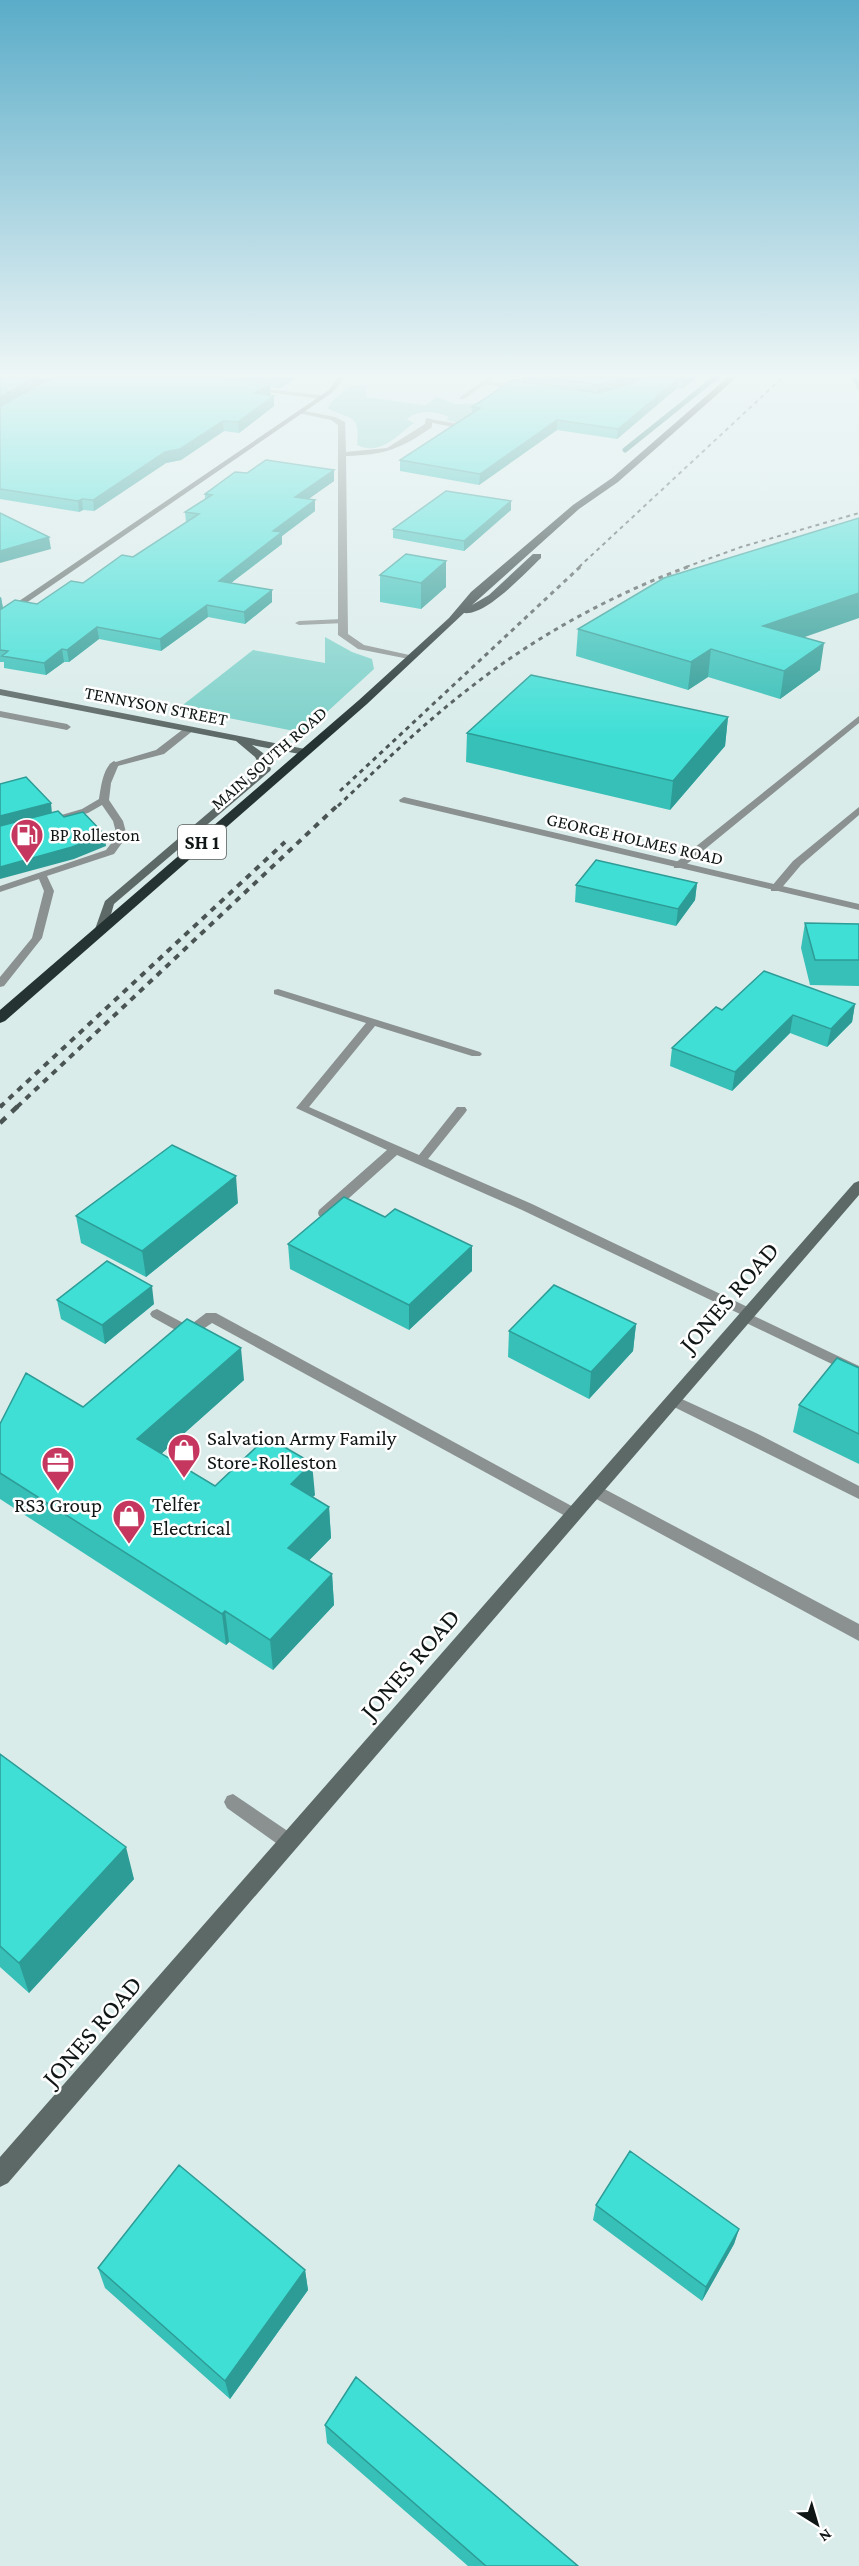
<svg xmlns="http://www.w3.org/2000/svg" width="859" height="2566" font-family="'Crimson Pro',serif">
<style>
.green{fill:#7ed1ca}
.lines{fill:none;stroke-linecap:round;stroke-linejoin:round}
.stream{stroke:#1f7772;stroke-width:5}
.lane{fill:#8a9190;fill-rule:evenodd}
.street{fill:#8a9190;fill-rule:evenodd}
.secondary{fill:#5d6967;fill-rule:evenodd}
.highway{fill:#253433;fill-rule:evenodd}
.rail-far3{stroke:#4a5453;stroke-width:2;stroke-dasharray:4 4;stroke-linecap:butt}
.rail-far2{stroke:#4a5453;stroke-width:3;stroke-dasharray:4.5 4.5;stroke-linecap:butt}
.rail-far1{stroke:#4a5453;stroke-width:4;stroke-dasharray:6 6;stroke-linecap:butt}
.rail{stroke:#4a5453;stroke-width:4.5;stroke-dasharray:8 8;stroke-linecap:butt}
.wall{fill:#37c0b8}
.shaded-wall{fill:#2d9c96}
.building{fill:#40dfd6;stroke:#2d9c96;stroke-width:1.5}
.labels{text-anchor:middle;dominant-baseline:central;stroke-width:5;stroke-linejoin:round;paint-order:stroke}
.far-street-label{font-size:18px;fill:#101616;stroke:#fff}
.far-poi-label{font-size:18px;fill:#101616;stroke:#fff;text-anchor:start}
.shield{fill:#fff;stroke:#585c5c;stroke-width:1.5}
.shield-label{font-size:20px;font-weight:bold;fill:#101616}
.poi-label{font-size:21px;fill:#101616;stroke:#fff;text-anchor:start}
.near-street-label{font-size:26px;fill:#101616;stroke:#fff}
</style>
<rect width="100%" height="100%" fill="#d9ecea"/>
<path class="green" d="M349,386H366V397L425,405L437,397L455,404L485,403L457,423L446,420L449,417C436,411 418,409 407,419L414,423C396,436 381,456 357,445C360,415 353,420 328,409L329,404Z
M325,637L352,652L372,659L374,669L304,733L179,708L253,650L325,663Z"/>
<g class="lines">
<path class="stream" d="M855,377L859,387
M625,450L716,377"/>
<path class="lane" d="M485,381L521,386L524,388L521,390L483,384Z
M430,419L458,424L461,426L458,428L428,422Z
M342,619H345V623L299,625L295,623L299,621Z
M0,711L67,724L71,727L67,730L0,717Z
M859,716V723L682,868H674V864Z
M114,761L119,764L111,783L109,800L123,821L127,836L114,854L47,876L54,891L42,938L4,986L0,987V977L32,938L44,891L39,879L0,892V886L106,850L117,836L113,821L102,805L88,813L46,824L41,821L82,809L99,799C101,787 103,767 114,761Z
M859,807V815L801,865L779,891H771V887L793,861Z
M278,989L480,1052L482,1054L480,1056H472L375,1026L309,1107L419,1155L457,1107H465L467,1110L465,1113L428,1159L532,1204L754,1310L756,1313L754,1316L859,1366V1377L740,1320L738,1317L740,1314L522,1210L397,1155L329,1216H319L318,1213L319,1210L387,1150L296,1108L366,1023L274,994V990Z
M157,1309L189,1326L206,1313H216L579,1510L582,1514L579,1518L574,1520L569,1518L212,1323L190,1338L152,1317L150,1314L152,1311Z
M673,1395L756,1433L859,1486V1499L668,1404L666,1400L668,1396Z
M233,1794L295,1836L298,1842L295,1848L289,1850L283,1848L227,1808L224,1802L227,1796Z"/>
<path class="street" d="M488,377H496L464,399H460V397Z
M248,387L321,395L324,397L321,399L250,390Z
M300,410L335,417L345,422L346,452L387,448L425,424L426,418L432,419V427C401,449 384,455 346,456L348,634L364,645L414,656V660L358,649L338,635V425L331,420L298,413Z
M186,727L195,729L164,754L114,767L109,764L156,750Z
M404,797L859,904V910L400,802L399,800Z
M595,1484L859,1624V1641L589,1495L587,1490L589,1485Z"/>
<path class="secondary" d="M338,377H345L333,392L0,621V614L329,390Z
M0,689L305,749L310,752L305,755L252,745L263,753L271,769L270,771L114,904L106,932L100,936L94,932L105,901L261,768L255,757L236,741L0,695Z
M859,1181V1195L8,2183L0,2187V2157L854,1183Z"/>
<path class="highway" d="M728,377H737L618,482L579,509L472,605L489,595L533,554H541V558C525,573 486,616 464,613L367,704L5,1021L0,1023V1010L359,700L449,618L471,592L573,505L612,478Z"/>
<path class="rail-far3" d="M579,567L783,377
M686,567L741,547L859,513"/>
<path class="rail-far2" d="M340,791L581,566
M338,806C381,765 424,723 471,687C536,636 613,594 690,566"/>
<path class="rail-far1" d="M0,1107L285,842
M17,1107L339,804"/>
<path class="rail" d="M0,1107L2,1105
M0,1123L19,1105"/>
</g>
<path class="wall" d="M0,377H297L280,388L270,387L271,394L269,395L274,396V406L239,433L224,431L181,460L166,463L94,511L83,510L79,512L0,499Z
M522,377H697L682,389L677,388L617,439L557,430L479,485L400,471V460L472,414V407L522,382Z
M334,470V481L308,499L315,500V511L282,536V544L231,583L272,602L245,624L208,617L161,651L99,639L69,662H64L46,675L4,668V662H0V597H1L3,608L37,604L83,583L133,557L186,522L185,512L205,499V494L247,473Z
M511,501V510L464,551L393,538V529Z
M380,575L446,587L421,609L380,602Z
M578,629L804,637L820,670L780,699L708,677L688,690L576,656Z
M728,717L725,746L670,810L466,762L467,733Z
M697,883L695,900L676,926L575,902L576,885Z
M805,923L859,924V986L810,985L801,948Z
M855,1004L852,1022L827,1047L790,1033L732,1091L670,1066L672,1048L722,1010Z
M238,1203L146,1277L81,1243L76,1216Z
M385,1217L472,1271L409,1330L290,1269L288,1244Z
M57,1300L154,1304L105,1344L61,1319Z
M636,1324L633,1351L589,1399L508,1357L509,1331Z
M859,1368V1464L793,1432L799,1405Z
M244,1380L161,1454L215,1486L315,1495L312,1497L329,1507L331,1538L309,1560L332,1574L334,1605L273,1670L229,1642L226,1645L0,1499V1424L83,1407Z
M0,1754L134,1879L29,1993L0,1967Z
M596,2205L739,2229L734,2244L702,2301L593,2220Z
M98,2268L305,2270L308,2290L230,2399L105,2288Z
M325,2425L578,2566H468L327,2443Z"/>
<path class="shaded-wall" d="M36,377H56L0,407V397Z
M282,377H297L280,388V379Z
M626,377H643L626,387L598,395V385Z
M685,377H697L682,389L683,379Z
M678,379L677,388L617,439L618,429Z
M270,384L271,394L256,403L255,393Z
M274,396V406L239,433L238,422Z
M557,420V430L479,485L480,474Z
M223,421L224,431L181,460L166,463L94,511L93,500L165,452Z
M334,470V481L296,508L295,497Z
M82,499L83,510L79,512L78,501Z
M315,500V511L282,536V544L219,592V581L273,531Z
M511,501V510L464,551V541Z
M49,537L51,549L0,563V551Z
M446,561V587L421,609V583Z
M272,590V602L245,624L244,612Z
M859,593V618L759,653L763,626Z
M1,597L3,609L0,612V598Z
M207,605L208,617L161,651L160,639Z
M97,627L99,639L69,662L67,650Z
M824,643L820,670L780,699L784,671Z
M62,649L64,662L46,675L44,663Z
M711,649L708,677L688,690L691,662Z
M728,717L725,746L670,810L673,781Z
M51,803L52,814L0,828V816Z
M105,835L106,846L74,859L0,879V867Z
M697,883L695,900L676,926L678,909Z
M855,1004L852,1022L827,1047L831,1029Z
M793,1015L790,1033L732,1091L735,1072Z
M236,1176L238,1203L146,1277L142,1251Z
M472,1246V1271L409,1330V1305Z
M152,1286L154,1304L105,1344L102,1325Z
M636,1324L633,1351L589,1399L591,1372Z
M241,1348L244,1380L142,1471L137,1439Z
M312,1463L315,1495L293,1516L291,1484Z
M329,1507L331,1538L291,1579L288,1548Z
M332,1574L334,1605L273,1670L270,1640Z
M225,1611L229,1642L226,1645L222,1614Z
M126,1847L134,1879L29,1993L19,1963Z
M739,2229L734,2244L702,2301L706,2287Z
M305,2270L308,2290L230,2399L225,2381Z"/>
<path class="building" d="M0,377H36L0,397Z
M54,377H219L270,384L255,393L274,396L238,422L223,421L180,449L165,452L93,500L82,499L78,501L0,489V406Z
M544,377H626L598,385Z
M644,377H685L683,379H678L618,429L557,420L480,474L400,460L480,408L472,407L513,380L598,393L633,383Z
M266,460L334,470L295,497L315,500L273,531L282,532L219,581L272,590L244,612L207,605L160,639L97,627L67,650L62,649L44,663L2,656L8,651L0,650V610L15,600L37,604L71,581L83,583L122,555L133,557L199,514L185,512L212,495L205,494L235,472L247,473Z
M446,491L511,501L464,541L393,529Z
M0,513L49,537L0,551Z
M859,518V593L763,626L824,643L784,671L711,649L691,662L578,629L664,578Z
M406,554L446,561L421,583L380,575Z
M531,675L728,717L673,781L467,733Z
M26,777L51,803L0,816V784Z
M58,811L64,817L83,812L105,835L72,847L0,867V826Z
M596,860L697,883L678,909L576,885Z
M805,923L859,924V960H815Z
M764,971L855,1004L831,1029L793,1015L735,1072L672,1048L716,1007L722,1010Z
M172,1145L236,1176L142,1251L76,1216Z
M344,1197L385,1217L395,1209L472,1246L409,1305L288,1244Z
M107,1261L152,1286L102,1325L57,1300Z
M554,1285L636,1324L591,1372L509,1331Z
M187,1319L241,1348L137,1439L215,1486L267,1437L312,1463L291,1484L329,1507L288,1548L332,1574L270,1640L225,1611L222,1614L0,1473V1424L26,1373L83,1407Z
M837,1358L859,1368V1434L799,1405Z
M0,1754L126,1847L19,1963L0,1946Z
M630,2151L739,2229L706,2287L596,2205Z
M179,2165L305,2270L225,2381L98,2268Z
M356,2377L578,2566H486L325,2425Z"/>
<linearGradient id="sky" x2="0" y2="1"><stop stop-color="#5aacc8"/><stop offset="0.51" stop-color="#eef6f6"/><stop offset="1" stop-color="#eef6f6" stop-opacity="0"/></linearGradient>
<rect width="859" height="736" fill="url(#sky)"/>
<defs>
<g id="fuel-pin" transform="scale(1.725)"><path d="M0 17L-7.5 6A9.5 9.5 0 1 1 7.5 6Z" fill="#c6375f" stroke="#fff"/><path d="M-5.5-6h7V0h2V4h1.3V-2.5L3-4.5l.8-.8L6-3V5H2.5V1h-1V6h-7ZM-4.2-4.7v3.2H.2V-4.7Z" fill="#fff"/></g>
<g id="shop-pin" transform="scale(1.725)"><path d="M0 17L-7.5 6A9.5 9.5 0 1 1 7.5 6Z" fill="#c6375f" stroke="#fff"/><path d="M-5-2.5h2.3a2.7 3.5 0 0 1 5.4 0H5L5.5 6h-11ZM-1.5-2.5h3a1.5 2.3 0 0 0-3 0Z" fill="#fff"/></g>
<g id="office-pin" transform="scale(1.725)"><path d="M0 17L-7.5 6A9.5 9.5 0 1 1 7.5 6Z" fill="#c6375f" stroke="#fff"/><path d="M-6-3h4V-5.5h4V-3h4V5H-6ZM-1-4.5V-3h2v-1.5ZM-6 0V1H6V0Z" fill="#fff"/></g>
</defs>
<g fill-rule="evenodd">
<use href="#fuel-pin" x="27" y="835"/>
<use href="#shop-pin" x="184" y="1450"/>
<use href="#office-pin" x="58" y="1463"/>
<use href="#shop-pin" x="129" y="1516"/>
</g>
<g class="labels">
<g class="far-street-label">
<text transform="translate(156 706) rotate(11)">TENNYSON STREET</text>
<text transform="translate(269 758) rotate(-41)">MAIN SOUTH ROAD</text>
<text transform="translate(635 839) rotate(13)">GEORGE HOLMES ROAD</text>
</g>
<g class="far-poi-label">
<text x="50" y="835">BP Rolleston</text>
</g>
<rect class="shield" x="178" y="825" width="48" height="34" rx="4.5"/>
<g class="shield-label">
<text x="202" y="842">SH 1</text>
</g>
<g class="poi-label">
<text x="207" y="1438">Salvation Army Family<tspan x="207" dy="24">Store-Rolleston</tspan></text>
<text x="152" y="1504">Telfer<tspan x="152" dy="24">Electrical</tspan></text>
<text x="58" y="1505" text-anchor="middle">RS3 Group</text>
</g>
<g class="near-street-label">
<text transform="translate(729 1297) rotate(-49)">JONES ROAD</text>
<text transform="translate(410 1664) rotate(-49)">JONES ROAD</text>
<text transform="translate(92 2031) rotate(-49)">JONES ROAD</text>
</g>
</g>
<g transform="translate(817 2524) rotate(143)" stroke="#ffffff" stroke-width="4.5" paint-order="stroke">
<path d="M0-4.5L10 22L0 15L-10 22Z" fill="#101616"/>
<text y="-9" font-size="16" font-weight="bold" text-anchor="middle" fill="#101616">N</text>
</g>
</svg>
